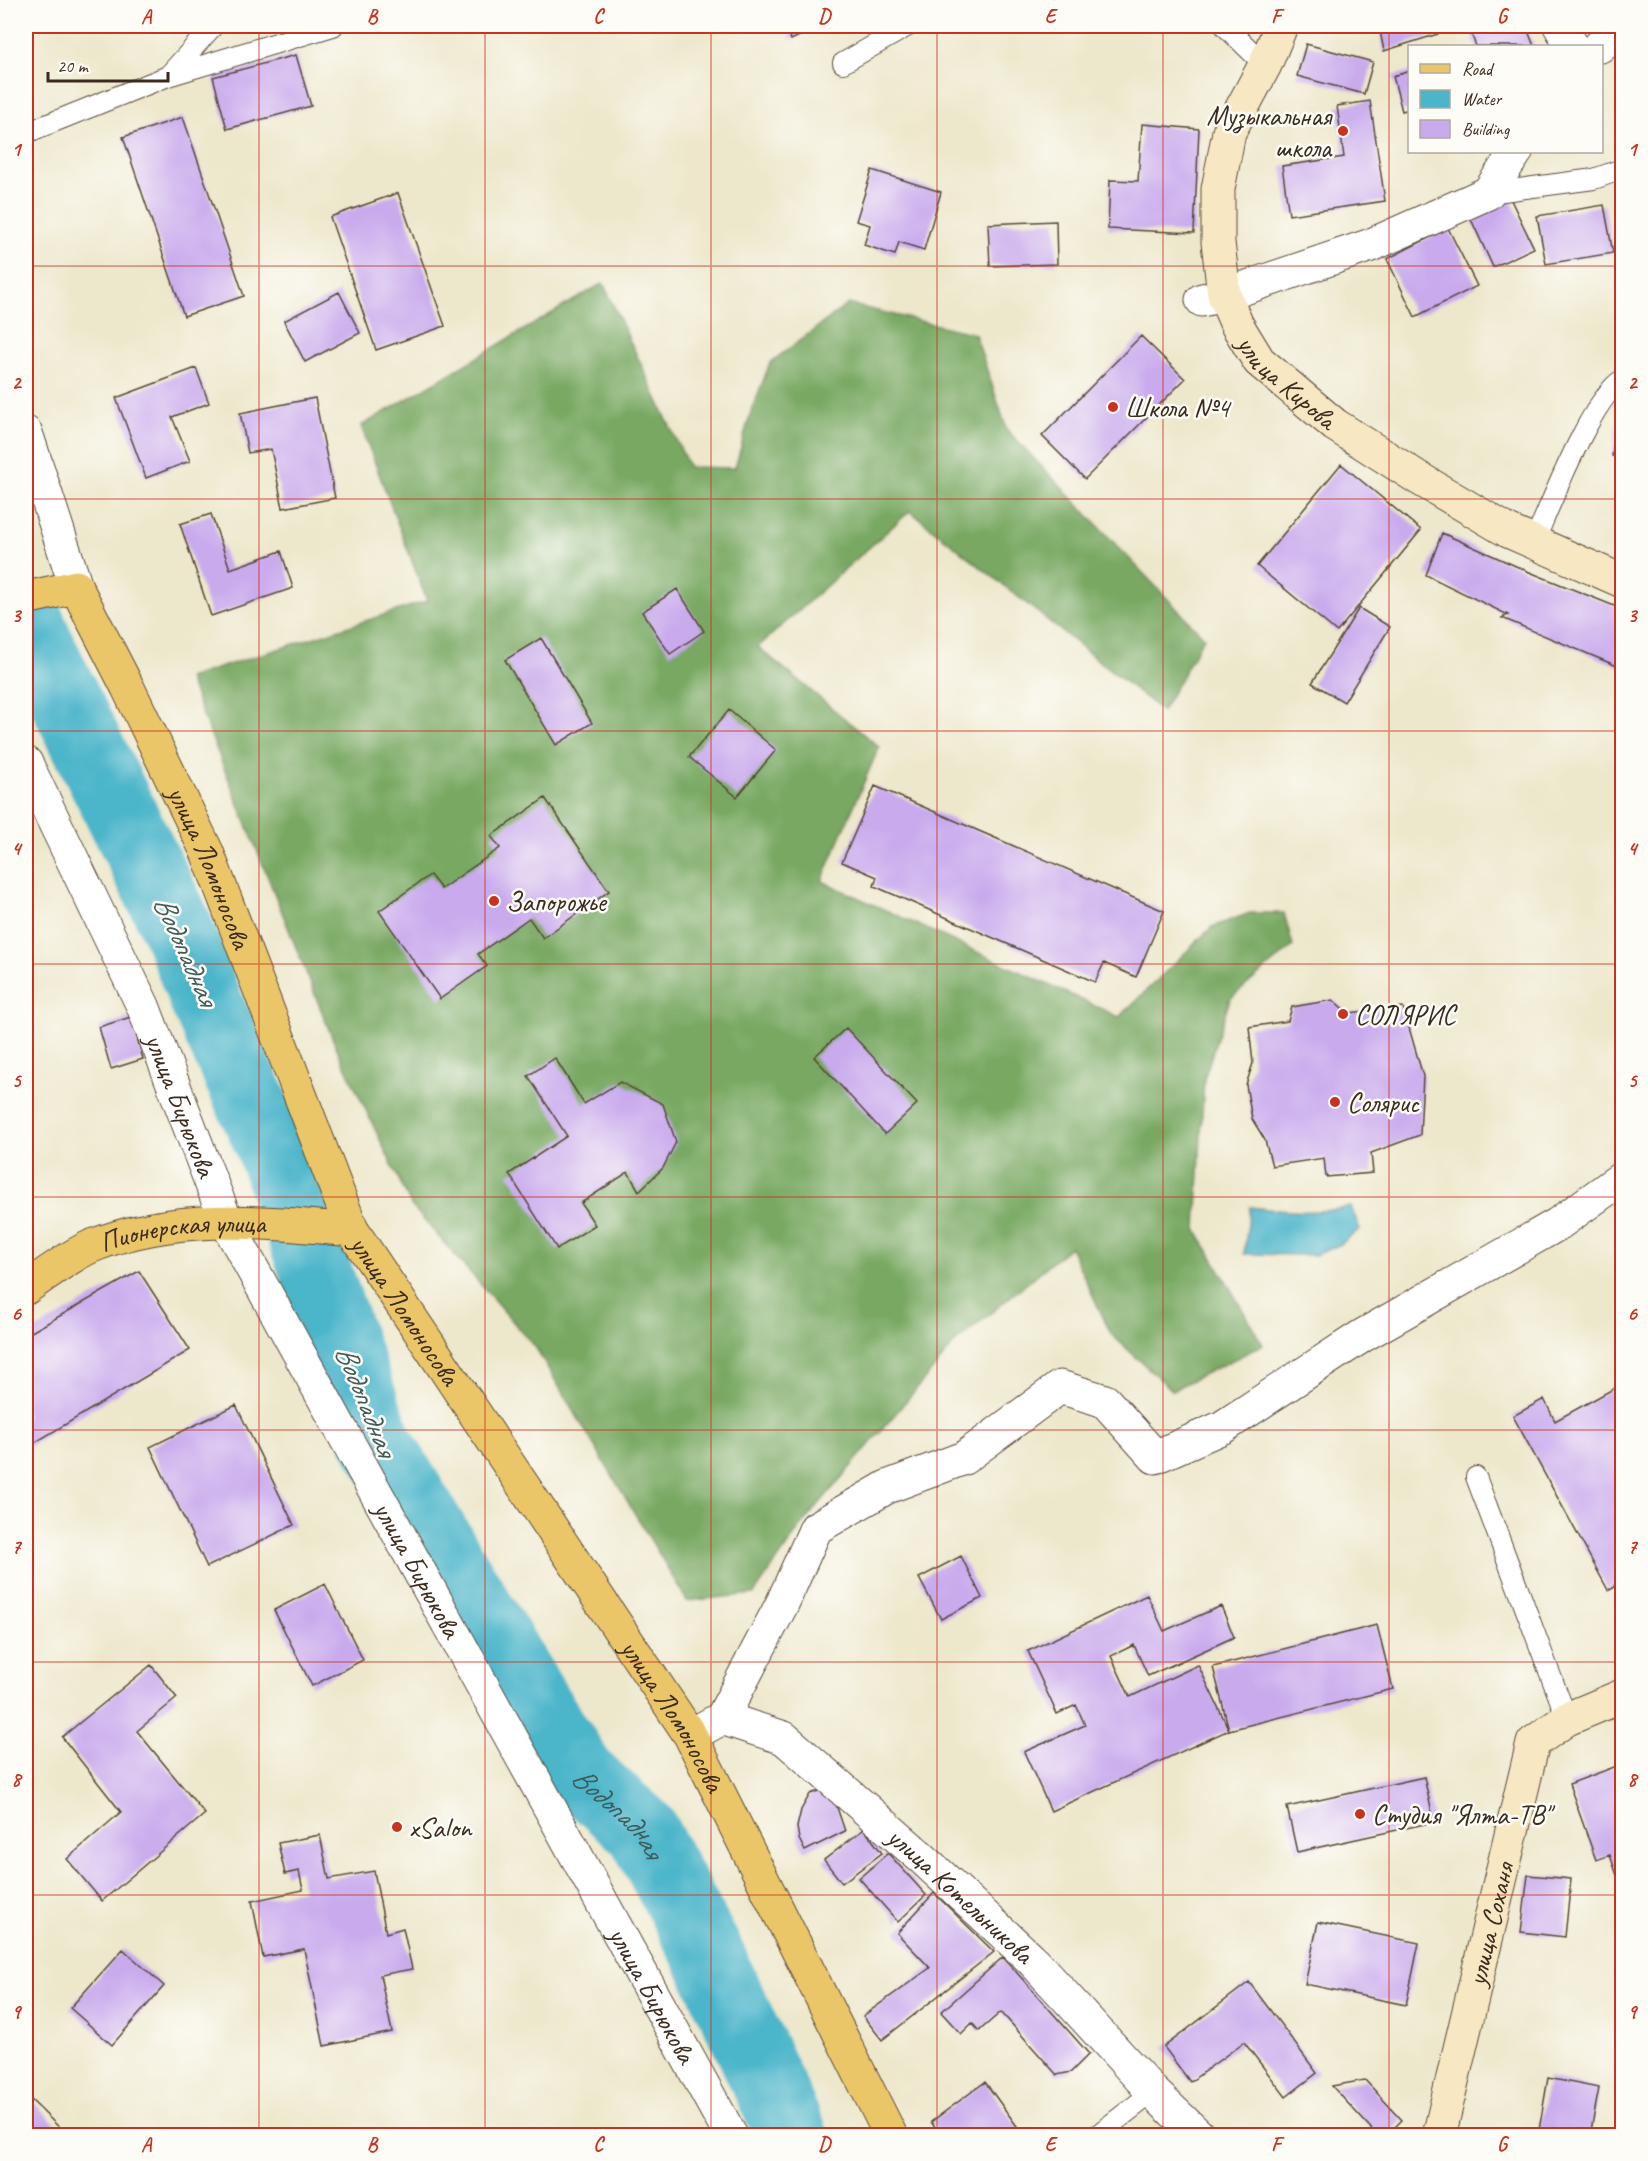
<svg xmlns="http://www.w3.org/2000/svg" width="1648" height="2161" font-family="Caveat,sans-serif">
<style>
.forest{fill:#78a862;stroke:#5a6940;stroke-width:1.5}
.water{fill:#4cb5ca;stroke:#447074;stroke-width:1.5}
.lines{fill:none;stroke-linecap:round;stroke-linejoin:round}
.river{stroke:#4cb5ca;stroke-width:72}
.building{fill:#c9aaed}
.service-casing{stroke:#564638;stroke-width:22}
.minor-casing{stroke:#564638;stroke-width:35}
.tertiary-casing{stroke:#564638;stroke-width:35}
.secondary-casing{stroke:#564638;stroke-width:35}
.primary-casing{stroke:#564638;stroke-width:35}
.service{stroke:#fff;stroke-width:20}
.minor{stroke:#fff;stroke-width:33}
.tertiary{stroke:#fff;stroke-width:33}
.secondary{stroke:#f7e8c3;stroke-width:33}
.primary{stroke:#ebc669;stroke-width:33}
.grid{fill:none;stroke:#c8321e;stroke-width:1.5;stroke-opacity:0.55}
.poi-dot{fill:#c8321e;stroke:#fdfcf7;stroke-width:2}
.labels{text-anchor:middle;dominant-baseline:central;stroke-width:5;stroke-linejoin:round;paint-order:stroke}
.poi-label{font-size:28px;fill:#3b2a1e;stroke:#fdfcf7;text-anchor:start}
.street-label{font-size:28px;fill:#3b2a1e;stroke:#fdfcf7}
.water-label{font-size:30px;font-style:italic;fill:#415b5a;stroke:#fdfcf7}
.neatline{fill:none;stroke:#c8321e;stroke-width:2}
.grid-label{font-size:20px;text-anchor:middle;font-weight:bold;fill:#c8321e}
</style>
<rect width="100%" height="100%" fill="#fdfcf7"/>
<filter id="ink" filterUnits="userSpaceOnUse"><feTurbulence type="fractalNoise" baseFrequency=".0167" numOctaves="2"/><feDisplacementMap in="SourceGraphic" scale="12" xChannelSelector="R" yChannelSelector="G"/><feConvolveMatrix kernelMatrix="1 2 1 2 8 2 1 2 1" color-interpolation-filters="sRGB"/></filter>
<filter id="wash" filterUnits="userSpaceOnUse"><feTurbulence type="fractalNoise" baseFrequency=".008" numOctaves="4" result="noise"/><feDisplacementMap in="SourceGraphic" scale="24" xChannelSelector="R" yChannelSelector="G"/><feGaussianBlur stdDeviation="1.35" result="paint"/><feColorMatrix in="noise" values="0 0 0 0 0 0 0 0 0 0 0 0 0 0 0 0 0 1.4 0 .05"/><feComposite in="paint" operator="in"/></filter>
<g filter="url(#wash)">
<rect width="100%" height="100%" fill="#ede7cb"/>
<path class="forest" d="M603,283L689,467L735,468L750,415L770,363L848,304L975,334L1007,430L1204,637L1162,711L910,511L758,647L879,747L822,881L1119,1017L1212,927L1250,913H1284L1293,946L1230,999L1204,1079L1196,1229L1263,1345L1172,1390L1111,1334L1070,1247L956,1342L804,1522L754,1594L687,1601L536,1348L411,1205L336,1047L188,678L427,601L361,426Z"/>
<path class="water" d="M1250,1207C1289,1212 1312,1214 1351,1207L1360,1229L1341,1244L1315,1255L1244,1254Z"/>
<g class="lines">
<path class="river" id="s1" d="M26,616L39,647L177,927L205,999L270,1143L376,1440L538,1709L582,1777L642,1830L708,1954L792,2136"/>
</g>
<g id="blocks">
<path class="building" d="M784,26H820L791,40Z
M1379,26H1437L1438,34L1384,51Z
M1468,26H1526L1534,46H1476Z
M1306,44L1373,62L1364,94L1297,76Z
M296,55L311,106L227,129L213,77Z
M1410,71V109L1402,111L1393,76Z
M1370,101L1385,201L1289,215L1282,166L1344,157L1337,106Z
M183,117L244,296L184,316L123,137Z
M1142,124L1199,129L1194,233L1108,229L1110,180L1138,181Z
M872,170L941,192L924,250L899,242L895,255L864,245L870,225L856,221Z
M398,193L445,326L376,350L330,217Z
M1510,198L1534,248L1493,267L1470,217Z
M1604,205L1613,253L1546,264L1537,216Z
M1056,221L1057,264L990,266L988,224Z
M1448,228L1477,286L1415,317L1387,259Z
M339,292L360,333L305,362L284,321Z
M1141,336L1185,379L1085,479L1042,436Z
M196,368L209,403L172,417L190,461L146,478L116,398Z
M315,398L335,498L283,508L271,449L248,453L240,413Z
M1621,399H1622V458L1612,456Z
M1341,464L1421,530L1337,632L1257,566Z
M211,514L230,569L281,551L293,588L211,616L180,524Z
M1442,533L1527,571L1622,609V668L1502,618L1508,615L1426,575Z
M677,589L704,631L670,654L642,612Z
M1359,608L1390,627L1344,702L1312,683Z
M541,638L592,723L556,745L505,660Z
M729,710L776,750L737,797L689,757Z
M875,786L1164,911L1136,977L1104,963L1095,982L874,886L877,877L842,862Z
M545,798L609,891L543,938L529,918L478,954L487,966L440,999L379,911L430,875L441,889L500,848L491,836Z
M1333,1000L1348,1013L1403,1007L1423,1076L1420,1135L1371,1153L1373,1173L1326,1177L1324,1158L1272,1166L1265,1140L1252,1119L1246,1085L1253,1063L1249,1027L1288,1021L1292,1007Z
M131,1017L143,1059L111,1069L99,1027Z
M846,1028L917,1104L885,1134L814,1057Z
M555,1058L584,1104L620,1082L663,1104L676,1142L663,1168L639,1191L628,1172L581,1203L595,1225L557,1249L509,1174L567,1136L528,1076Z
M139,1271L190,1350L26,1448V1335Z
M1622,1384V1582L1608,1590L1513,1416L1544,1399L1555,1421Z
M236,1405L294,1525L207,1567L150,1447Z
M961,1556L982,1598L941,1619L919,1578Z
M325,1584L363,1660L312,1686L274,1610Z
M1147,1595L1164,1631L1221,1606L1234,1637L1148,1676L1134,1645L1111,1656L1130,1697L1198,1665L1229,1730L1051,1811L1024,1752L1085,1725L1076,1705L1057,1714L1028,1651Z
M1377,1625L1393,1689L1229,1730L1213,1667Z
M151,1665L177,1698L137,1731L205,1814L102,1901L67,1859L121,1812L62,1737Z
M1622,1764V1890L1610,1855L1596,1860L1569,1784Z
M1424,1777L1434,1822L1297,1852L1287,1807Z
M830,1787L845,1831L805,1851L799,1839L797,1827L801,1810L810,1794Z
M864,1829L882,1853L842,1883L824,1860Z
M320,1835L329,1879L374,1871L386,1933L403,1928L412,1969L380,1975L392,2032L324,2046L304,1949L263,1957L252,1901L303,1890L299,1871L285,1874L278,1843Z
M888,1853L926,1895L898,1922L859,1878Z
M1528,1875L1571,1879L1565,1937L1521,1932Z
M934,1893L994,1952L882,2040L863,2016L930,1968L897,1933Z
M1318,1922L1419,1943L1406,2005L1305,1984Z
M123,1949L164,1986L112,2045L70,2008Z
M1003,1957L1089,2054L1071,2072L1057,2075L1001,2012L979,2031L972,2023L961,2034L941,2012Z
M1249,1982L1317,2073L1286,2097L1244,2042L1190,2082L1164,2047Z
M1548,2078L1599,2088L1590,2136H1538Z
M1365,2080L1402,2120L1386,2136H1378L1332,2086Z
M985,2082L1024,2136H941L931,2122Z
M26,2095L68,2136H26Z"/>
</g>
</g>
<g filter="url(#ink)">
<use href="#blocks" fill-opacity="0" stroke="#564638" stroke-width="1.5"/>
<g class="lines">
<g class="service-casing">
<path id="service" d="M1225,26L1265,65
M843,63L908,26
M168,76L213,26
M26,133L168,76L333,26
M1488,193L1594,179L1622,169
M1534,542C1550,506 1592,397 1622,380
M1476,1477L1567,1719
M1096,2136L1153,2092"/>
</g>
<g class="minor-casing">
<g id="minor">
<path d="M1202,300L1224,295L1371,245L1488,193L1516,152"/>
<path id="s2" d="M26,763L143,1006L226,1221L731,2136"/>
<path d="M722,1718L782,1604L816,1528L887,1487L964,1458L1060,1387L1105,1401L1155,1457L1223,1427L1362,1336L1558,1224L1622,1178"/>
<path id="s3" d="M704,1728L722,1718L784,1738L922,1858L1033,1961L1153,2092L1199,2136"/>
</g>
</g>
<g class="tertiary-casing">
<path id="tertiary" d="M1560,26L1572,46
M1600,46L1621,26
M26,433L76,587"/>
</g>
<g class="secondary-casing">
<g id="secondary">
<path id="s4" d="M1281,26L1265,65L1229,132L1218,189V242L1224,295L1237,325L1259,361L1335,425L1420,479L1508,531L1622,581"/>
<path id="s5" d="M1439,2136L1533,1743L1567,1719L1622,1696"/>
</g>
</g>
<g class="primary-casing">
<g id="primary">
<path id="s6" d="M26,598L76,587L128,688L207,852L352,1230L690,1735L891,2136"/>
<path id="s7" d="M26,1288C45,1275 71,1255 92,1246C176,1212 264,1222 352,1230"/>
</g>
</g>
<use href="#service" class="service"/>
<use href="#minor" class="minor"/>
<use href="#tertiary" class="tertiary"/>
<use href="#secondary" class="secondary"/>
<use href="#primary" class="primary"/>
</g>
</g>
<path class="grid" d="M259,26V2136M485,26V2136M711,26V2136M937,26V2136M1163,26V2136M1389,26V2136M26,266H1622M26,499H1622M26,731H1622M26,964H1622M26,1197H1622M26,1430H1622M26,1662H1622M26,1895H1622"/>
<g class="poi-dot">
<circle cx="1343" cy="131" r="6"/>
<circle cx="1113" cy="407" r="6"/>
<circle cx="494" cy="901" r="6"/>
<circle cx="1343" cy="1014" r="6"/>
<circle cx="1335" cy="1102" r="6"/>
<circle cx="1360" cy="1814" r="6"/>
<circle cx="397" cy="1827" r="6"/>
</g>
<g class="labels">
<g class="poi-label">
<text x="1331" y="115" text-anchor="end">Музыкальная<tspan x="1331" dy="32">школа</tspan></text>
<text x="1125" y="407">Школа №4</text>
<text x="506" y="901">Запорожье</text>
<text x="1355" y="1014">СОЛЯРИС</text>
<text x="1347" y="1102">Солярис</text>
<text x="1372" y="1814">Студия "Ялта-ТВ"</text>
<text x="409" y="1827">xSalon</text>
</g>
<g class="street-label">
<text stroke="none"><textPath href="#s4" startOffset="392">улица Кирова</textPath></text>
<text stroke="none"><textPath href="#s6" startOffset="362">улица Ломоносова</textPath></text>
<text stroke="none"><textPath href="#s2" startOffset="376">улица Бирюкова</textPath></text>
<text stroke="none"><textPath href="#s7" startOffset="171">Пионерская улица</textPath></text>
<text stroke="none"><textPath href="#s6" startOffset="848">улица Ломоносова</textPath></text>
<text stroke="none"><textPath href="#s2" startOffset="898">улица Бирюкова</textPath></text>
<text stroke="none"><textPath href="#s6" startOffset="1334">улица Ломоносова</textPath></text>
<text stroke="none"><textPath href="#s3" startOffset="322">улица Котельникова</textPath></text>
<text stroke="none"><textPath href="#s5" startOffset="218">улица Соханя</textPath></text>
<text stroke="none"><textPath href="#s2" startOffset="1384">улица Бирюкова</textPath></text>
</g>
<g class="water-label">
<text transform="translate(186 950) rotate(66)">Водопадная</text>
<text transform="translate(366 1400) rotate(68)">Водопадная</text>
<text stroke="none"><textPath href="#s1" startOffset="1342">Водопадная</textPath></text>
</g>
</g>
<rect width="1648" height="2161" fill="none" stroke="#fdfcf7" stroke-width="66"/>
<rect x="1408" y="45" width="195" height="108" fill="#fdfcf7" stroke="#afa8a0" stroke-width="1.5"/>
<rect x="1420" y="64" width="30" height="9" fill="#ebc669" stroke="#afa8a0" stroke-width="1.5"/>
<text x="1462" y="75" font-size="18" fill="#3b2a1e">Road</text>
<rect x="1420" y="90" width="30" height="18" fill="#4cb5ca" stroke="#afa8a0" stroke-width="1.5"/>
<text x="1462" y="105" font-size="18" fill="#3b2a1e">Water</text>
<rect x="1420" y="120" width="30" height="18" fill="#c9aaed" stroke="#afa8a0" stroke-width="1.5"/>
<text x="1462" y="135" font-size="18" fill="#3b2a1e">Building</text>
<path d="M48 72v9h120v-9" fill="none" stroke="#3b2a1e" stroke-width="3"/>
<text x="57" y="72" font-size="18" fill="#3b2a1e" stroke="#fdfcf7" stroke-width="4.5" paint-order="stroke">20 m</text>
<rect x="33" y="33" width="1582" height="2095" class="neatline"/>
<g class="grid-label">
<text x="146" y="23">A</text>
<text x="372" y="23">B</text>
<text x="598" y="23">C</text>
<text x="824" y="23">D</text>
<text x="1050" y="23">E</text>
<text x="1276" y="23">F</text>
<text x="1502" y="23">G</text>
<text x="16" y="156">1</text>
<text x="1632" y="156">1</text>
<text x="16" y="389">2</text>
<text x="1632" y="389">2</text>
<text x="16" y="622">3</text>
<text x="1632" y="622">3</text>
<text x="16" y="855">4</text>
<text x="1632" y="855">4</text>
<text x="16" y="1087">5</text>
<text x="1632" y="1087">5</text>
<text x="16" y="1320">6</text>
<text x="1632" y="1320">6</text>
<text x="16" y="1553">7</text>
<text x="1632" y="1553">7</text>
<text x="16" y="1786">8</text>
<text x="1632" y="1786">8</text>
<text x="16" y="2018">9</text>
<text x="1632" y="2018">9</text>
<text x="146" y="2151">A</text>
<text x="372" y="2151">B</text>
<text x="598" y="2151">C</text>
<text x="824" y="2151">D</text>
<text x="1050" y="2151">E</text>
<text x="1276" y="2151">F</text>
<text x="1502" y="2151">G</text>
</g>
</svg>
